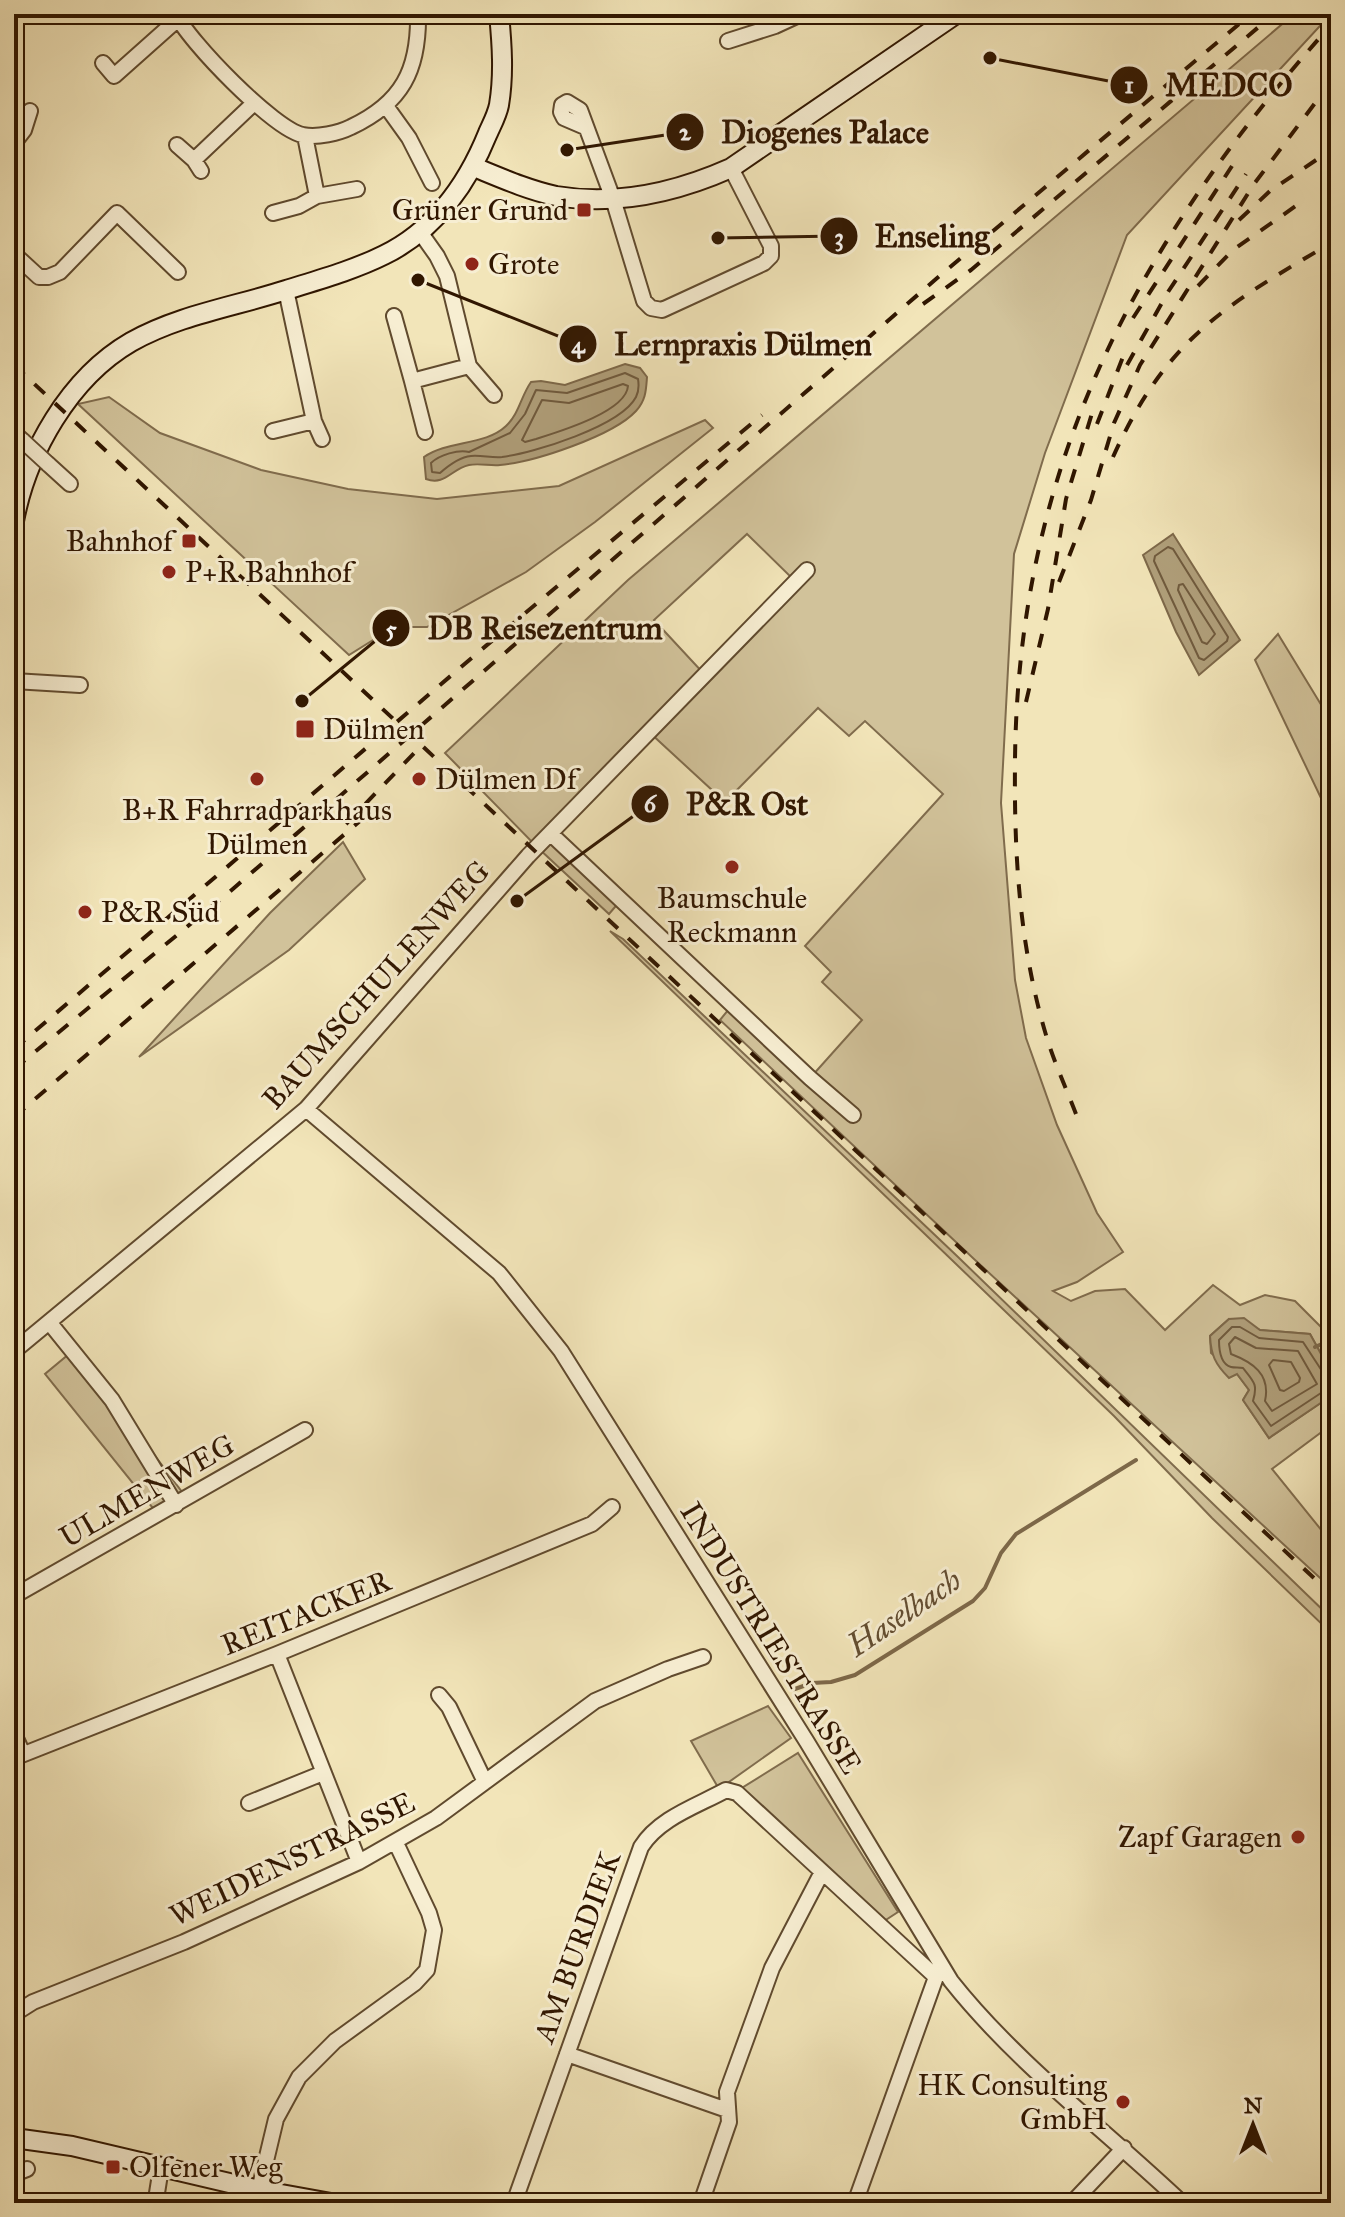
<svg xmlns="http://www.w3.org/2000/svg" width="1345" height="2217" font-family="'IM FELL Great Primer',serif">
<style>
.green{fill:#d1c29a;stroke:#806c4d;stroke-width:2;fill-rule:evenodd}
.water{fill:#b09f7a;stroke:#7d6849;stroke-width:2}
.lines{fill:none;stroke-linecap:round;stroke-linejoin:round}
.shore{stroke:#705a3d;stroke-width:2}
.stream{stroke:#7d6849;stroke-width:4}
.street-casing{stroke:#604a2e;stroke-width:18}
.secondary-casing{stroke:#301600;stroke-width:22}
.street{stroke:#f7eed2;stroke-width:14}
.secondary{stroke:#f7eed2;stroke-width:18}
.rail{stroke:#301600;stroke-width:4;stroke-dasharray:14 14;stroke-linecap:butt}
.street-bridge-casing{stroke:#604a2e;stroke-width:18;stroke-linecap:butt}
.street-bridge{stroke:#f7eed2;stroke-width:14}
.poi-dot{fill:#8f2418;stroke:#f7eed2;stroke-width:3}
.labels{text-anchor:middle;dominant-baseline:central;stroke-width:6;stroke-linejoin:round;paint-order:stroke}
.poi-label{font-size:30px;fill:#301600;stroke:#f7eed2;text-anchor:start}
.street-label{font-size:30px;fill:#301600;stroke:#f7eed2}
.water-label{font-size:32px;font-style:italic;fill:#634d31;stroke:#f7eed2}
.leader{fill:none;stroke:#301600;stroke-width:3}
.callout-dot{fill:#301600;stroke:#f7eed2;stroke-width:3}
.mark-label{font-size:24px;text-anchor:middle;font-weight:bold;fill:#fff}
.callout-label{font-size:32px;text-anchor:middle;font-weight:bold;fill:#301600;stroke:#f7eed2;stroke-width:6;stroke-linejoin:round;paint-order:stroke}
</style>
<rect width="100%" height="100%" fill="#f2e5b9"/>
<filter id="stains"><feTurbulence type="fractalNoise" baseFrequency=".0025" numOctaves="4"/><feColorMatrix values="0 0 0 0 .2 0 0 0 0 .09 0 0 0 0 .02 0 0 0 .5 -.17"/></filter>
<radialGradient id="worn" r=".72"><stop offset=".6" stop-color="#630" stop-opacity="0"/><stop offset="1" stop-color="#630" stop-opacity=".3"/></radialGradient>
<path class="green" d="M1294,14H1331L1127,235L1045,453L1014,554L1001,803L1015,980L1026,1038L1057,1125L1097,1213L1123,1252L1077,1282L1053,1291L1071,1301L1095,1291L1125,1289L1165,1330L1213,1285L1240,1305L1265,1295L1295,1301L1326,1332L1331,1330V1372L1310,1334L1260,1330L1229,1319L1210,1336L1211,1353L1237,1374L1249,1390L1243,1400L1269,1438L1331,1396V1425L1272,1469L1331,1542V1588L974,1259L720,1020L733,1004L811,1077L862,1020L822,982L831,972L805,946L943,794L865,721L849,736L818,708L725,802L649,732L551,833L621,900L609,914L537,847L445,753L628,580ZM747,534L795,581L705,675L654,620Z
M109,397L160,433L261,470L348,489L437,499L559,486L705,420L713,428L595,522L526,572L427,627H394L349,655L78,404Z
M1278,634L1331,721V819L1255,660Z
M343,842L365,879L289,950L139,1057L270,913Z
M610,931L623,939L957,1256L1331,1618V1633L1212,1518L1114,1416Z
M75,1349L185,1496L156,1512L45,1374Z
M768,1706L791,1738L719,1789L691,1741Z
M798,1753L898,1912L878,1925L737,1791Z"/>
<path class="water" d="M625,364L640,368L647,377C646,390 646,400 636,411C613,436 534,462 500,465C490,466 479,463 469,465C451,469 445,486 426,479L424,457C448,440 485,446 506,426C519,414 521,396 531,382L541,381L565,385Z
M1173,534L1240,640L1199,675L1176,632L1143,555Z
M1244,1318L1260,1330L1310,1334L1331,1372V1396L1269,1438L1243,1400L1249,1390L1237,1374L1229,1378C1215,1364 1211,1355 1210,1336L1229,1319Z"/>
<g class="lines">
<path class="shore" d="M625,373L638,379C639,385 639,391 636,397C621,426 534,453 502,457C492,458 481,455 471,456C461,457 449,465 440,473L432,472L431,463C439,455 459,449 469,452L510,433L525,414L536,390L567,393Z
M623,384L628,386C626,412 558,432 536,439L525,442L522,440L542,400L569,403Z
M1168,547L1173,549L1228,637L1227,641L1204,660L1199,658L1154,561L1155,556Z
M1183,584L1215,634L1207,644L1202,642L1178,590L1179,585Z
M1235,1337L1256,1348L1298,1351L1317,1384L1272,1411L1265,1401C1271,1374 1252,1362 1231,1354L1229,1344Z
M1273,1360L1291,1362L1300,1378L1299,1382L1284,1391L1280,1390L1269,1365Z
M1331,1374L1322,1371L1303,1342L1259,1338L1240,1327H1232L1219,1340C1219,1349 1220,1364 1231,1367C1235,1368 1239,1367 1243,1368C1254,1382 1258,1384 1253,1401L1271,1426L1324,1391L1331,1390"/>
<path class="stream" d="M1315,1347L1331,1340
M792,1690L812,1683L831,1682L855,1675L973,1601L985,1588L1001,1553L1016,1534L1136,1460"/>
<g class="street-casing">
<path id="street" d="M176,14C188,41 275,130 303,135C317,138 339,133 351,127C402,103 419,70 418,14
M728,41L775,26L801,14
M103,63L114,76L178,19
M386,106L409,138L432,183
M585,127L564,118L561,112L562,105L567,102L580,110L613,199L644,301L651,308L662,310L764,263L771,256V246L731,168
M14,143L24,130L30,111
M177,145L194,160L201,171
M194,160L254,103
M317,196L357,189
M273,213L299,206L317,196L305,136
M420,232L437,256L447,276L469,366L494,395
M14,254L39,277H48L60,272L117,213L178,272
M394,316L412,381
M314,421L322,439
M273,431L314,421L286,290
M425,432L412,381L469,366
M14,433L23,441
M48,464L70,484
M14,681L80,685
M551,834L810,1078L853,1115
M306,1109L499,1273L561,1351L807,1742L951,1981C1015,2062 1106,2131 1182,2203
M49,1322L112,1400L176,1505
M14,1351L306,1109L528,856L807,570
M14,1596L305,1430
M277,1654L359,1862
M439,1695L449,1707L485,1782
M14,1734L23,1754
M14,1758L277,1654L592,1524L612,1507
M249,1803L323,1773
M14,2014L33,2002L184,1942L359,1862L436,1818L595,1701L668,1669L703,1657
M567,2054L727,2110
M161,2168L157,2193L162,2203
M14,2174L27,2169
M259,2190L276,2119L299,2077L335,2041L415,1983L427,1970L434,1930L429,1913L396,1843
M514,2203L641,1847C659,1818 697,1806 726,1790L737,1793L936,1977L855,2203
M701,2203L729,2122L727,2092L759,2004L772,1968L821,1874
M1072,2203L1124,2148"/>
</g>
<g class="secondary-casing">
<path id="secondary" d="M474,167C501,178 528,190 556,196C616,206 677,192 731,168L956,14
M14,521C27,453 69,378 131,342C179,315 233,307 286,290C318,280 354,270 384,255C435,230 467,185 488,133C492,124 497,115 499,105C504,75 502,45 499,14
M14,2138L72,2146L259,2190L331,2203"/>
</g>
<use href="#street" class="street"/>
<use href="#secondary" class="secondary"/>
<path class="rail" d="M1239,220L1270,191L1331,150
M1198,286L1233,250L1300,203
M923,304L971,270L1274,14
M1133,318L1232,166
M14,365L1331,1594
M1127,365L1168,292L1246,174
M1097,424L1126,349
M1113,457C1166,339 1224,306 1331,243
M1059,582L1091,500L1114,423L1140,365L1254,184L1331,82
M1026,702L1048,609L1066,499L1093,410
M346,824L420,747
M14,1049L481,650L762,415
M14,1069L227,894L936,279L1251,14
M1076,1114C1066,1088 1054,1062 1046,1035C1019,944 1014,854 1015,760C1018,465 1137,242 1331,25
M14,1117L360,821"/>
<g class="street-bridge-casing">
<path id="street-bridge" d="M23,441L48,464"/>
</g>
<use href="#street-bridge" class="street-bridge"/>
</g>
<g class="poi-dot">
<rect x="576" y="202" width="16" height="16" rx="4"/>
<circle cx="472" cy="264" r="8"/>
<rect x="181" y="533" width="16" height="16" rx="4"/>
<circle cx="169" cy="572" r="8"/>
<rect x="295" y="719" width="20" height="20" rx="4"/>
<circle cx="257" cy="779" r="8"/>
<circle cx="419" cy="779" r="8"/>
<circle cx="732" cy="867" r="8"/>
<circle cx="85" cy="912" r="8"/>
<circle cx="1298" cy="1837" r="8"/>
<circle cx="1123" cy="2102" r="8"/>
<rect x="105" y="2159" width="16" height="16" rx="4"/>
</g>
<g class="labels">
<g class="poi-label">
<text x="568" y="210" text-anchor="end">Grüner Grund</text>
<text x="488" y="264">Grote</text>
<text x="173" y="541" text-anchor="end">Bahnhof</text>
<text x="185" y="572">P+R Bahnhof</text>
<text x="323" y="729">Dülmen</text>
<text x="435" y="779">Dülmen Df</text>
<text x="257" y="810" text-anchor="middle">B+R Fahrradparkhaus<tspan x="257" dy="34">Dülmen</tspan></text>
<text x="732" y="898" text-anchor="middle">Baumschule<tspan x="732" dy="34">Reckmann</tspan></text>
<text x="101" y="912">P&amp;R Süd</text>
<text x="1282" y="1837" text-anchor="end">Zapf Garagen</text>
<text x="1107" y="2085" text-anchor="end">HK Consulting<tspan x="1107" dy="34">GmbH</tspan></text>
<text x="129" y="2167">Olfener Weg</text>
</g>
<g class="street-label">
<text transform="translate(376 985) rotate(-48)">BAUMSCHULENWEG</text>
<text transform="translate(147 1491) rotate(-30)">ULMENWEG</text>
<text transform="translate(306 1613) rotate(-22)">REITACKER</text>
<text transform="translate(771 1638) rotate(58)">INDUSTRIESTRASSE</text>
<text transform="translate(292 1859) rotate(-26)">WEIDENSTRASSE</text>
<text transform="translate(577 1947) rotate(-70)">AM BURDIEK</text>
</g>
<g class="water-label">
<text transform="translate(904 1613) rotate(-34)">Haselbach</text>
</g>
</g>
<path class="leader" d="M990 58L1129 85M567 150L685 132M718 238L839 236M418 280L578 344M302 701L391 628M517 901L650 804"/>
<g class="callout-dot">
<circle cx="990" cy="58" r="8"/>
<circle cx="567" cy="150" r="8"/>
<circle cx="718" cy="238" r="8"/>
<circle cx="418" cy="280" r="8"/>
<circle cx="302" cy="701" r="8"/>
<circle cx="517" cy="901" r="8"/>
<circle cx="1129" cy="85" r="20"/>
<circle cx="685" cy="132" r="20"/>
<circle cx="839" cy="236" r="20"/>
<circle cx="578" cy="344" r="20"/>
<circle cx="391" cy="628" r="20"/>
<circle cx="650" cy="804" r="20"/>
</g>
<g class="mark-label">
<text x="1129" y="93">1</text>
<text x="685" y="140">2</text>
<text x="839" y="245">3</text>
<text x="578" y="353">4</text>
<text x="391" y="637">5</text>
<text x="650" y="812">6</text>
</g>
<g class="callout-label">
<text x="1229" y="96">MEDCO</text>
<text x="825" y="143">Diogenes Palace</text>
<text x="932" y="247">Enseling</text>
<text x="743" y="355">Lernpraxis Dülmen</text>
<text x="545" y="639">DB Reisezentrum</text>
<text x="747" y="815">P&amp;R Ost</text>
</g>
<rect width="1345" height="2217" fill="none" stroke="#f2e5b9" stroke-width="48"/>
<rect x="16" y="16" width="1313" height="2185" fill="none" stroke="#301600" stroke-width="4"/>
<rect x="24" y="24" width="1297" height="2169" fill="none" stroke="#301600" stroke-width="2"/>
<g transform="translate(1253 2125)" stroke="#f7eed2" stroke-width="6" paint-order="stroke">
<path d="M0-6L14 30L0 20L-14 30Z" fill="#301600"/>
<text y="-12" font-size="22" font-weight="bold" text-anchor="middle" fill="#301600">N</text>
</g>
<rect width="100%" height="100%" filter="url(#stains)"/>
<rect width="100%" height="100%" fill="url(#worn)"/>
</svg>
